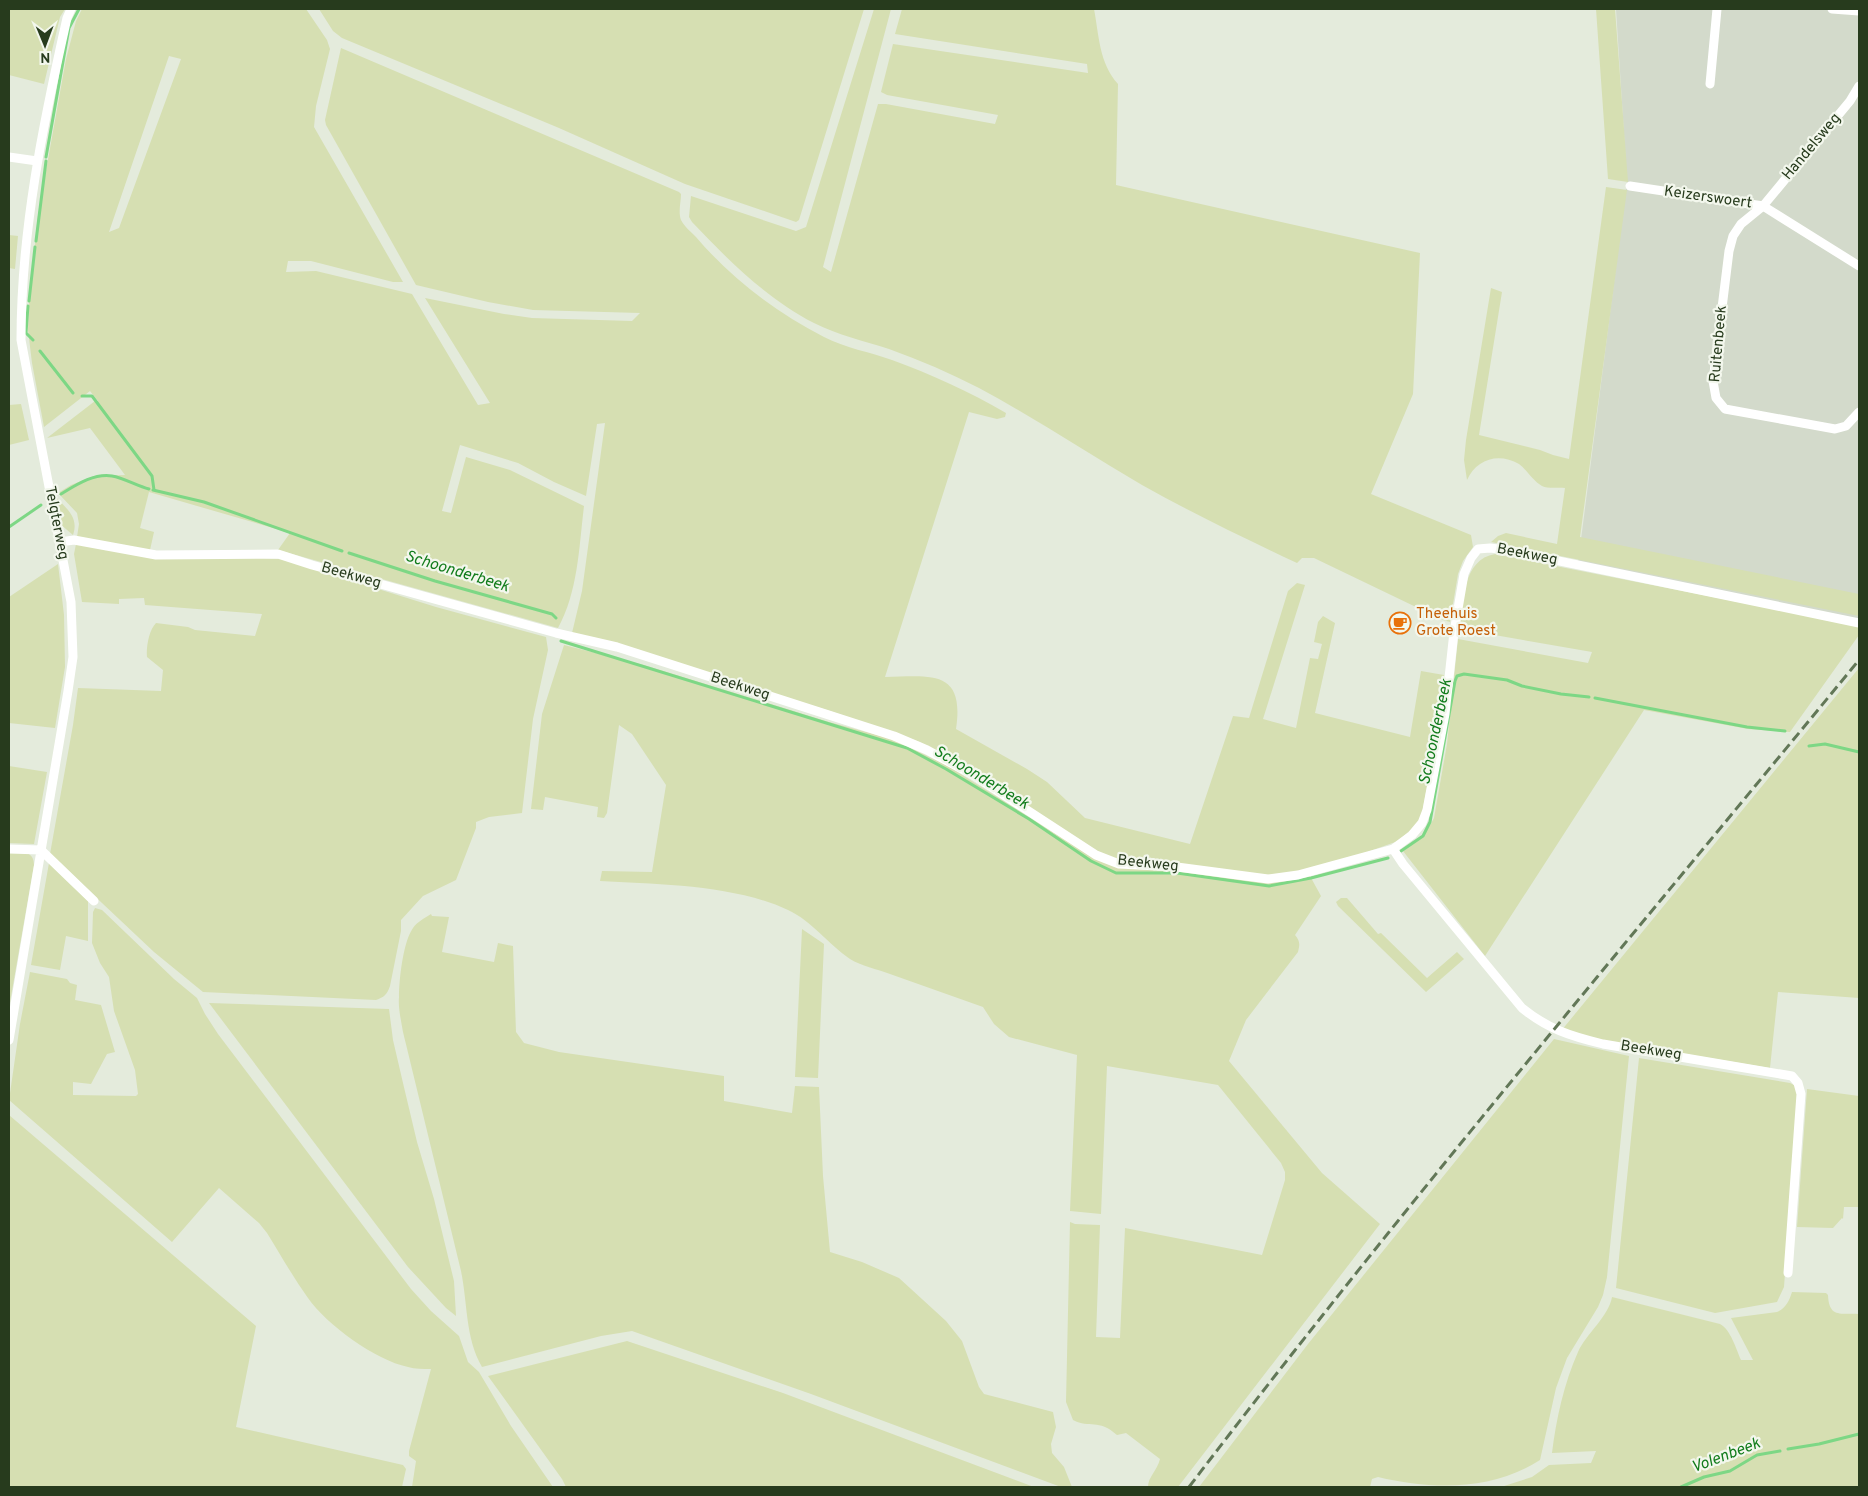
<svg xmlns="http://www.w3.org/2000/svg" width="1868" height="1496" font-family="Overpass,sans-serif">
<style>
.built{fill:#d3dacb}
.green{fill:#d6dfb2;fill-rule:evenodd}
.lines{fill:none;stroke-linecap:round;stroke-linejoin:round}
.stream{stroke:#7dd785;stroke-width:3}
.minor{stroke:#fff;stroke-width:9}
.rail{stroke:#627757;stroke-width:3;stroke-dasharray:10 5;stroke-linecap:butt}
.labels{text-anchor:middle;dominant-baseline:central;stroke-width:4.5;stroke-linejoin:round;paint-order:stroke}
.street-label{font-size:15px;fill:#273b1d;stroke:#f3f7ed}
.food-label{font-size:15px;fill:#c56008;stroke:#f3f7ed;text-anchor:start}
.water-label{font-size:16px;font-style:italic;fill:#127c1c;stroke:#f3f7ed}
</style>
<rect width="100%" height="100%" fill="#e4ebdc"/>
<path class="built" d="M1616,9H1859V620L1578,563L1627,181Z"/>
<path class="green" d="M9,9H65L60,17L44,84L9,75Z
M82,9H306L327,40L330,49L316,106L314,127L403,282H393L311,261H288L286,272L316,271L412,294L478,405L490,403L425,298L504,314L532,318L632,321L640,313L533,310L488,302L416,285L326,125L325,120L341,48L679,192L681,194C681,202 678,212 681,220C684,226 691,232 696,237C731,278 775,312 824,337C845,348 870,352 892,360C931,374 970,392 1006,413L1005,417L997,419L969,412L885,677C931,676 965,669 956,729L1027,769L1047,782L1085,818L1190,844L1233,716L1249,718L1288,591L1297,583L1305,585L1263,719L1296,728L1310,658L1318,659L1322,644L1314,642L1318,622L1323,616L1335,623L1315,713L1410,737L1421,671L1444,675L1435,745L1421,818L1414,827L1398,841L1345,860L1297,872L1267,876L1120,861L1097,853L975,773L920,742L830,711L572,633L582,591L605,423L597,424L586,496L554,482L518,463L460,445L442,511L451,513L466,457L510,470L584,506C579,547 578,592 558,628L278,550L290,533L149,492L140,528L154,532L150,550L77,537L79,524L77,513L58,493L71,485L94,476L125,475L90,428L47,438L95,401H98L90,391L44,427L32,363L28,330L29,303L38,215L66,59L76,21ZM169,56L181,59L119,228L109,232Z
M319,9H864L799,220L796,222L685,184L559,128L342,38L333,31Z
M874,9H891L823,267L831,272L878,104H886L995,124L998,115L887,95L881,92L893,44L1088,73L1087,64L895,34L902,9H1094C1099,35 1099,63 1118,84L1116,185L1420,253L1413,394L1371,494L1471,535L1473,547L1463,561L1458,574L1450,622L1443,620L1314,558H1302L1297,563C1244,538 1192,513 1142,485C1087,453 1035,418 979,388C950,373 920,360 889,349C864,341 838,335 814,323C767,299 728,260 692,222L689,217L691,196L796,231L806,227Z
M1596,9H1615L1628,182L1608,179Z
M1606,187L1627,190L1580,537L1859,594V616L1491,542L1498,536L1506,533L1557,544L1565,488C1559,487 1548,489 1542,486C1533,481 1527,470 1519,464C1499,452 1476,459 1467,480L1464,460L1466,440L1491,288L1502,292L1479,435L1540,450L1553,455L1569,459Z
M9,235L18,236L15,269L9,268Z
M21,404L29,440L9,445V405Z
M53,493C63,507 80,515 73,535L60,524Z
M76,544L108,550L282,559L436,607L546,637L548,650L533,719L522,813L489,817L476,822V828L456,880L423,896L401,920V931L390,986C387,995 384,997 376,1000L203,992L154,952L50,854L73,725L78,688L161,691L163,670L147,657C146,647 149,630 156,623L188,627L195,630L255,636L262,614L145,605L144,598L119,599V604L82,602L74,554Z
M1495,554L1859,626V635L1790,732L1748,729L1644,710L1485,956L1403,851C1416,841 1427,833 1434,818L1447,744L1458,639L1588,663L1592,652L1460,629C1462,603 1463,559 1495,554Z
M58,564L64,615L65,667L55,728L9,723V597Z
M564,645L644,665L829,722L892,739L948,766L1094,858L1250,881L1310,876L1321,896L1295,935C1300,941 1300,944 1298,952L1246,1020L1229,1061L1322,1173L1380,1224L1178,1487H1148C1148,1477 1157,1471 1160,1459L1126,1433L1117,1435C1098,1418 1090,1429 1073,1420L1066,1402L1070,1222L1075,1224L1100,1225L1096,1337L1120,1338L1125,1228L1262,1255L1285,1180V1172L1281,1163L1218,1085L1107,1066L1101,1214L1070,1211L1077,1055L1009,1037L994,1024L983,1007C952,996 921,985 890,974C877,969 861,966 850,959C828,944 812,921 788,910C735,885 658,884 600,881L602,871L652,872L666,785L632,734L619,725L607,813L604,818L597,817L598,807L545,797L543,810L531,809L542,714Z
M1859,668V998L1778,992L1770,1068L1606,1041L1561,1031Z
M9,766L47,772L34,844L9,843Z
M9,852C21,852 34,850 34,865L9,1008Z
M49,863L88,901V941L66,936L60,970L31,965Z
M1341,898H1347L1378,934L1381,933L1427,978L1457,952L1464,959L1426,992L1338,906L1336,902Z
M95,908L102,910L174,979L197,998L205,1014L218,1034L411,1289L431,1311L459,1336L468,1362L479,1372L511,1426L553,1487H412L416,1461L409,1456V1451L431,1369C423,1369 415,1369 408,1367C375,1360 327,1325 308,1298C293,1277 280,1254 267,1233L259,1223L219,1188L172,1242L9,1100L20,1024L30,972L67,979L70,983L77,985L75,1000L101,1005L115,1052L107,1054L91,1084L73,1082V1095L136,1096L138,1094L135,1070L114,1011L109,977L100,963L92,943L93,912Z
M431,914L432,916L449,917L442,952L494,962L498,943L513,946L516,1032L524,1043L559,1052L724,1076V1101L792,1113L795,1086L819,1087L823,1176L830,1252L862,1262L899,1278L946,1321L962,1341L979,1387L984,1394L1053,1412L1056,1427L1051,1444L1052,1453L1064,1467L1072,1487H1061L811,1394L632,1331L601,1336L482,1367C465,1337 468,1305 461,1271L403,1032C401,1020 398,1008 399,997C399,980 403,942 413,928C417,922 425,918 431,914Z
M802,929L824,944L818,1078L795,1077Z
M209,1003L389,1009L393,1040L403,1083L417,1142L434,1199L454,1281L456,1316L446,1308L408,1267Z
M1554,1039L1629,1056L1607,1277L1603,1295L1598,1307L1567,1358L1556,1388L1540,1460C1492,1491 1433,1490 1378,1477L1372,1479L1370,1487H1199L1308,1344Z
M1639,1058L1790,1083L1796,1086L1798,1091L1784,1287L1777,1302L1715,1313L1616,1288Z
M1807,1089L1859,1096V1207H1844L1843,1219L1842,1218L1833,1228L1797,1227Z
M9,1115L256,1326L236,1427L403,1465L406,1469L402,1487H9Z
M1792,1292L1826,1293L1828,1295C1829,1318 1840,1313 1859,1314V1487H1501L1532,1477L1549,1465L1591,1463L1596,1451L1552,1453C1556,1420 1564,1383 1578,1352C1586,1334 1609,1316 1612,1297L1720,1324C1731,1330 1736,1349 1741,1360H1753L1731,1318L1777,1312C1786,1308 1789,1301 1792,1292Z
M627,1341L783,1393L1034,1487H566L562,1479L488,1376Z"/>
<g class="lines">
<path class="stream" d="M46,157L69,28L79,9
M36,241L46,161
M29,301L35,247
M28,306L26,333L33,340
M40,351L73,393
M82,396H92L152,476L154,490
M153,490L204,502L342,551
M61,494C76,485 94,473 112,476C124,478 137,486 149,489
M9,527L41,505
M349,553L435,581L552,614L556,618
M561,641L907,748L946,769L1029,819L1091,861L1116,873H1177L1269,886L1311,878L1388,858
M1595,698L1747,727L1785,731
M1809,746L1825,744L1859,752
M1401,851L1423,836L1430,822L1455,681L1457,676L1464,674L1507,680L1522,686L1561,694L1589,697
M1788,1449L1819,1444L1859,1434
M1681,1487L1704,1477L1730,1471L1757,1455L1780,1451"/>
<path class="minor" d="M1832,9L1859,11
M1710,84L1717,9
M1859,86L1850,101L1763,206L1741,224L1733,236L1729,251L1713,381L1716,398L1725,409L1835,429L1846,426L1859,412
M9,157L37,161
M1630,186L1763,206L1859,266
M60,542L74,540L156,555L278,554L312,565L556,633L617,647L894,736L927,750L973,775L1096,855L1119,864L1177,867L1268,879L1298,875L1393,849L1412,835L1422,823L1427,810L1445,714L1454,632L1464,574L1471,558L1478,549L1490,548L1506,550L1859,623
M9,849L41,850L94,901
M1393,849L1403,864L1522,1008C1548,1029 1570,1036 1603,1044L1792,1076L1798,1083L1801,1094L1788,1273
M9,1040L68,691L73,657L71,602L21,340C21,231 43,124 67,18L71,9"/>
<path class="rail" d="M1189,1487C1404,1205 1634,934 1859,660"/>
</g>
<defs>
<g id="cafe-ring" transform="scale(1.125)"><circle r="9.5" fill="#f3f7ed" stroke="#e8710a" stroke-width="1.5"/><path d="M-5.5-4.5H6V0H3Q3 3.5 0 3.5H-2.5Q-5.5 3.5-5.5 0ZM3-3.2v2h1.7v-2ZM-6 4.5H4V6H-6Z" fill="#e8710a"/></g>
</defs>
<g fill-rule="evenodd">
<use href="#cafe-ring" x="1400" y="623"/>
</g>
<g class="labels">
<g class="street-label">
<text transform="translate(1812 147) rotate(-50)">Handelsweg</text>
<text transform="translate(1708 198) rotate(8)">Keizerswoert</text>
<text transform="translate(1719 344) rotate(-85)">Ruitenbeek</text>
<text transform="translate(56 523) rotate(79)">Telgterweg</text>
<text transform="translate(1527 555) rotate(11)">Beekweg</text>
<text transform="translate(351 576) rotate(16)">Beekweg</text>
<text transform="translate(740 687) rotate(18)">Beekweg</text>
<text transform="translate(1148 864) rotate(6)">Beekweg</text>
<text transform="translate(1651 1051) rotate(9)">Beekweg</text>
</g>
<g class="food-label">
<text x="1416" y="614">Theehuis<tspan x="1416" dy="17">Grote Roest</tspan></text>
</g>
<g class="water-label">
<text transform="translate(457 572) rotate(17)">Schoonderbeek</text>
<text transform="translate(1436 732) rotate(-78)">Schoonderbeek</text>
<text transform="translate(981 778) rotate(31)">Schoonderbeek</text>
<text transform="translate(1726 1456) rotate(-21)">Volenbeek</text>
</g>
</g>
<rect width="1868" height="1496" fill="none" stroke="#273b1d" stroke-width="20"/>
<g transform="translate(45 45) rotate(179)" stroke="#f3f7ed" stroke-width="4" paint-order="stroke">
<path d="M0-4L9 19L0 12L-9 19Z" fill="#273b1d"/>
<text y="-8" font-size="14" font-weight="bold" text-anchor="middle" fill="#273b1d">N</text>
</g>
</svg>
